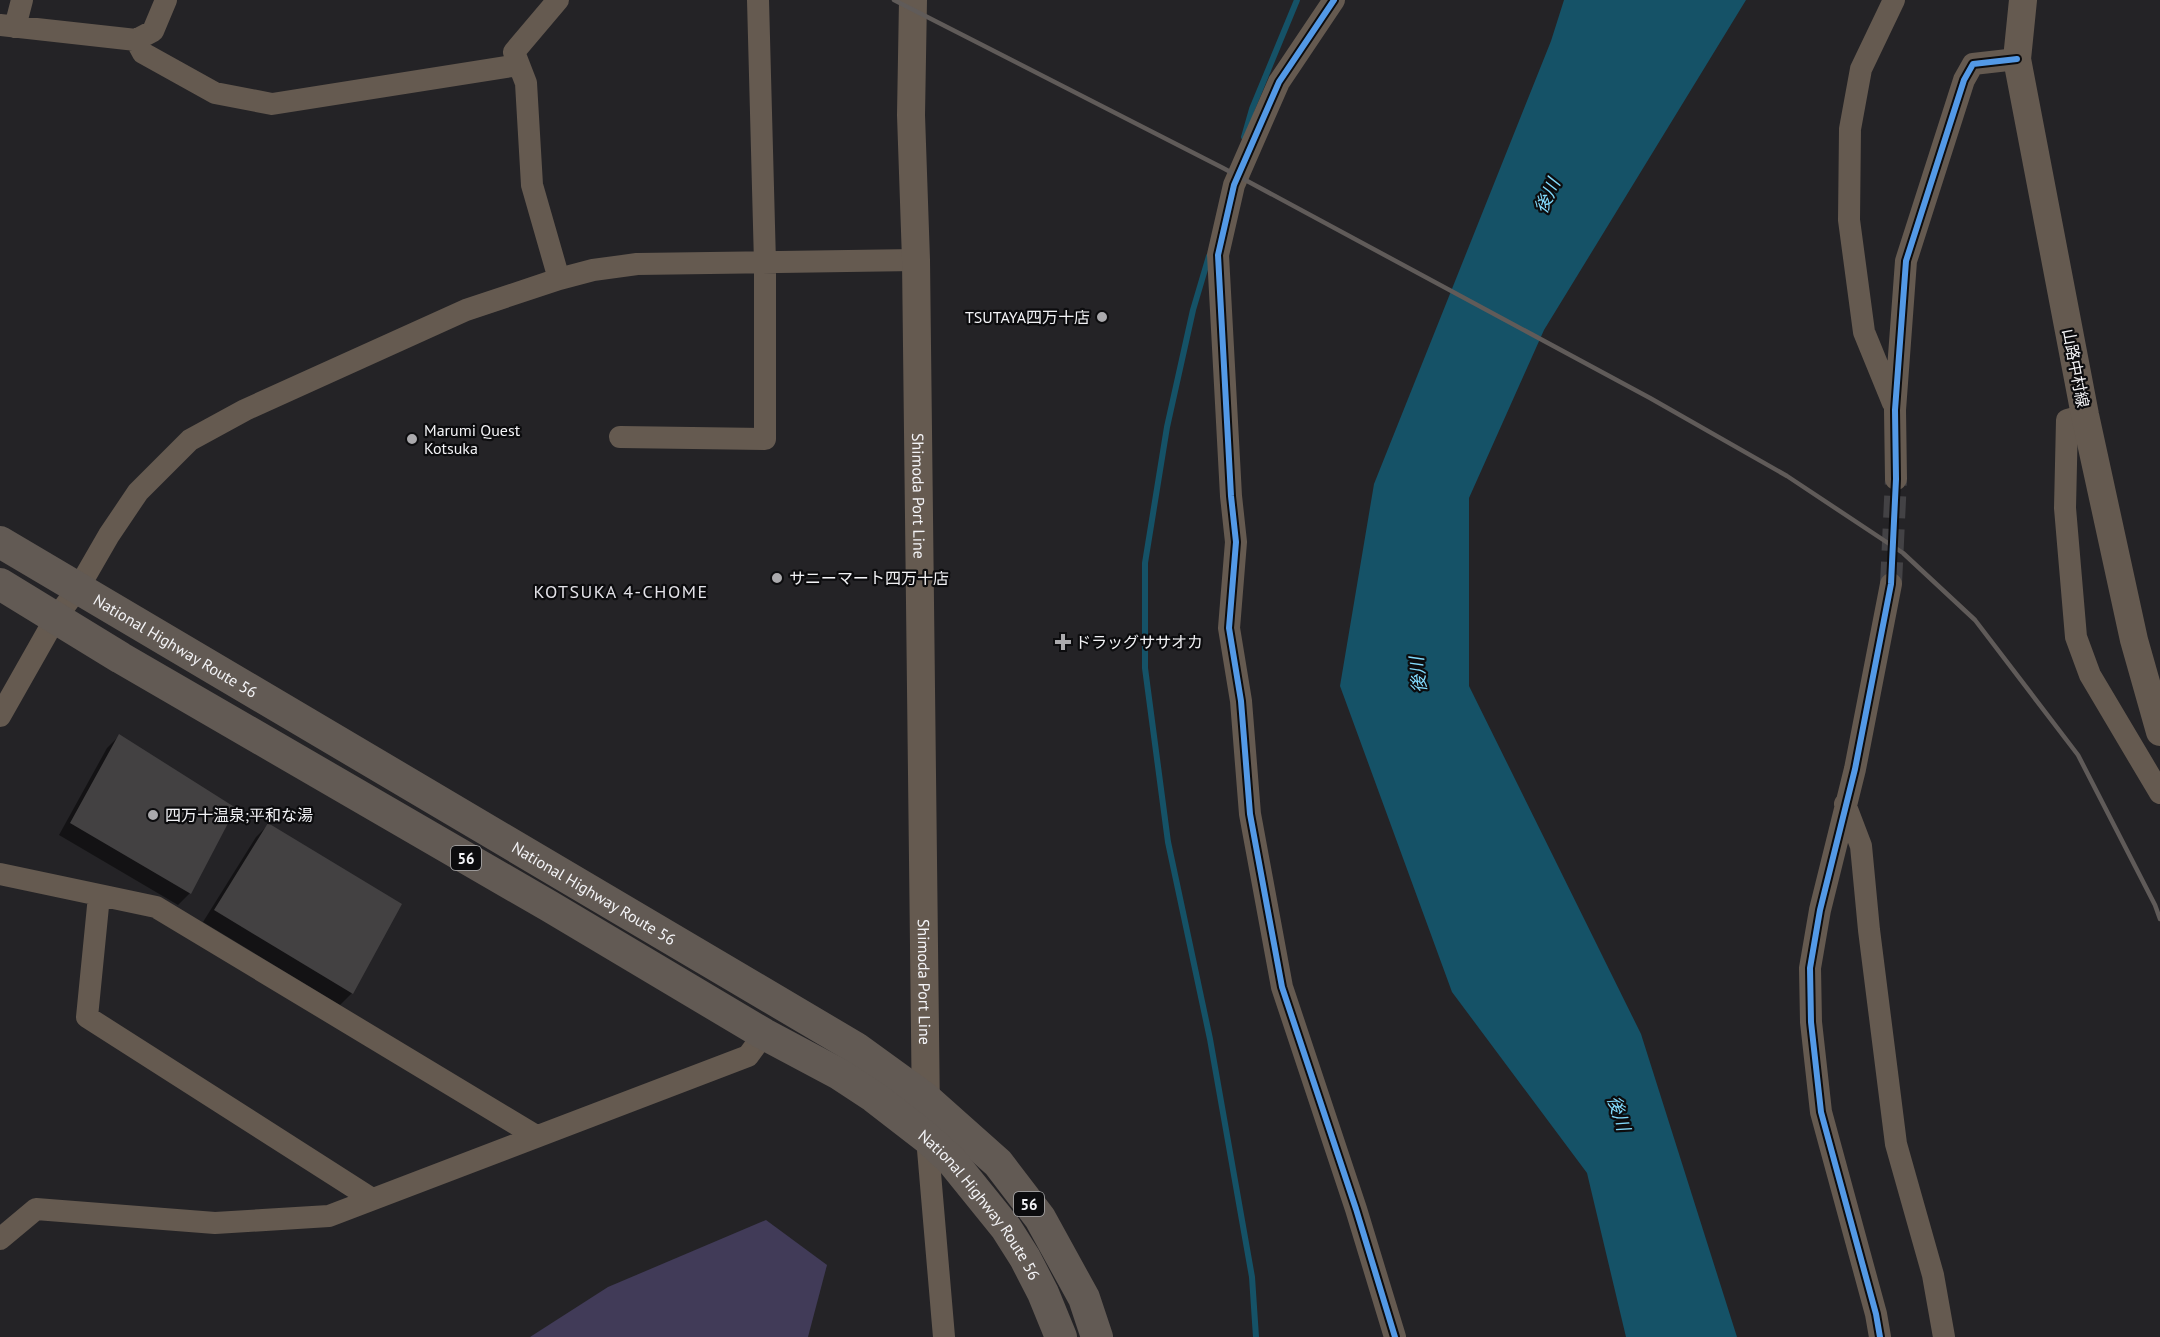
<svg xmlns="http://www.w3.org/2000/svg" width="2160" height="1337" font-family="'PT Sans','Noto Sans JP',sans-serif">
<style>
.green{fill:#413b58}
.water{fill:#155267}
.shadow{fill:#0007}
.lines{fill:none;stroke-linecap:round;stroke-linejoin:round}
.stream{stroke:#155267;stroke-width:6}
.building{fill:#434142}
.minor-tunnel{stroke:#434245;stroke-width:22;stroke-dasharray:22 11;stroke-linecap:butt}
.minor{stroke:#655a50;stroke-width:22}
.major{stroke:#655a50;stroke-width:28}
.highway{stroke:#625a54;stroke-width:32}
.rail{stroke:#605b59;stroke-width:4.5}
.cycleway-casing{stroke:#0c0c0e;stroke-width:10}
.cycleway{stroke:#5399e6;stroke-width:6}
.poi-dot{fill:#abaaad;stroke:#0c0c0e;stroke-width:2}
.labels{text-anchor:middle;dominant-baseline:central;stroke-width:4.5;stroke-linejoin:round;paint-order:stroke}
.shield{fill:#0c0c0e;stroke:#aeaeb0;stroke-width:1.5}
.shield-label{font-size:15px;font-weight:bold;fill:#f3f3f6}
.poi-label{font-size:16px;fill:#f3f3f6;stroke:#0c0c0e;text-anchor:start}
.street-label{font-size:16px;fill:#f3f3f6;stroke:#0c0c0e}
.water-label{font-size:18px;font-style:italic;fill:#82dafc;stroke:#0c0c0e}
.neighbourhood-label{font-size:18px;letter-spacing:1.5px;fill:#e3e2e8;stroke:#0c0c0e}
</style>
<rect width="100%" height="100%" fill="#242326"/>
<path class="green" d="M766,1220L827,1265L808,1337H530L608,1287Z"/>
<path class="water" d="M1564,0H1746L1544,330L1469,498V686L1641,1034L1737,1337H1626L1587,1173L1452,992L1340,686L1374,484L1551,41Z"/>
<path class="shadow" d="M119,736L190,893L178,905L59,835L107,748Z
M268,825L352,993L340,1005L203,922L256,837Z"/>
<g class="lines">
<path class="stream" d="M1244,137L1252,109L1297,0
M1209,256L1193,310L1167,427L1145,563V668L1168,842L1210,1039L1252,1277L1256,1337"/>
</g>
<path class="building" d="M119,734L236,808L191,894L70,823Z
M268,823L402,904L353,994L214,910Z"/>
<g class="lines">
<path class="minor-tunnel" d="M1891,584L1896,479"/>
<path class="minor" d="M558,0L514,52L526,83L532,185L559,279
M1334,0L1279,82L1234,185L1218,255L1231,496L1236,542L1229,628L1241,701L1250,814L1282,987L1356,1209L1395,1337
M0,25L136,40L153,31L166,0
M15,27L22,0
M136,40L143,53L215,93L272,104L518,65
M1893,403L1864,332L1849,220L1850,129L1861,69L1894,0
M2085,415L2067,420L2065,508L2076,637L2090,675L2160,793
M620,437L765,439V263L758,0
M1896,479L1895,410L1906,261L1964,80L1973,64L2017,59
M0,716L55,619L79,587L109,535L138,492L190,440L245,410L466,310L559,279L593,270L637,264L916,260
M1845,804L1861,846L1869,930L1896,1144L1933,1275L1944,1337
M0,874L156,907L536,1136
M99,896L87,1017L372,1199
M927,1138L944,1337
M0,1239L36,1209L215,1223L329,1216L748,1056L764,1034
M1880,1337L1876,1314L1821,1112L1811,1022L1810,968L1820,910L1855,769L1891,584"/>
<g class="major">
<path id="s1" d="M913,0L911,115L916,260L926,1117"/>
<path d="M2023,0L2017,59L2085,415L2134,640L2160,732"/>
</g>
<g class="highway">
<path id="s2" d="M0,542L856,1048L925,1098L998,1163L1040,1218L1084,1298L1097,1337"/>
<path id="s3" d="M0,584L121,658L549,906L764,1034L839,1074L874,1097L927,1138L951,1160L1006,1228L1025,1258L1043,1293L1061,1337"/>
</g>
<path class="rail" d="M894,0L1223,168L1650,398L1787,476L1903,553L1975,620L2078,755L2155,905L2160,919"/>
<g class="cycleway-casing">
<path id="cycleway" d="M1334,0L1279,82L1234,185L1218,255L1231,496L1236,542L1229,628L1241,701L1250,814L1282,987L1356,1209L1395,1337
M1880,1337L1876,1314L1821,1112L1811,1022L1810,968L1820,910L1855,769L1891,584L1896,479L1895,410L1906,261L1964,80L1973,64L2017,59"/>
</g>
<use href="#cycleway" class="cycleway"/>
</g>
<g class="poi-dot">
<circle cx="1102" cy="317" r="6"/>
<circle cx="412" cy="439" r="6"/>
<circle cx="777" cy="578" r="6"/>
<path d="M1060 633h6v6h6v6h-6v6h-6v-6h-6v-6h6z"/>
<circle cx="153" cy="815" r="6"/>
</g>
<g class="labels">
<g class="shield">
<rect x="451" y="846" width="30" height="24" rx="4.5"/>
<rect x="1014" y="1192" width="30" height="24" rx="4.5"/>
</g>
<g class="shield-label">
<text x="466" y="858">56</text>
<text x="1029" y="1204">56</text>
</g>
<g class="poi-label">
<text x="1090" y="317" text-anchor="end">TSUTAYA四万十店</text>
<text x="424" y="430">Marumi Quest<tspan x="424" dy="18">Kotsuka</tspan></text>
<text x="789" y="578">サニーマート四万十店</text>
<text x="1075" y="642">ドラッグササオカ</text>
<text x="165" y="815">四万十温泉;平和な湯</text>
</g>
<g class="street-label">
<text transform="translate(2076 368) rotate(79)">山路中村線</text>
<text stroke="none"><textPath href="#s1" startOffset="496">Shimoda Port Line</textPath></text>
<text stroke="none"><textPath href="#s2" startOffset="204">National Highway Route 56</textPath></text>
<text stroke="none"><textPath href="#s2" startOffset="690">National Highway Route 56</textPath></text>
<text stroke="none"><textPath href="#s1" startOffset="982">Shimoda Port Line</textPath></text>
<text stroke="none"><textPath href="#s3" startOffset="1166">National Highway Route 56</textPath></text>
</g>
<g class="water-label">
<text transform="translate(1547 196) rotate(-66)">後川</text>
<text transform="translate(1418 675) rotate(-96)">後川</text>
<text transform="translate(1619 1113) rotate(72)">後川</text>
</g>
<g class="neighbourhood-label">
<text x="621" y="591">KOTSUKA 4-CHOME</text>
</g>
</g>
</svg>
